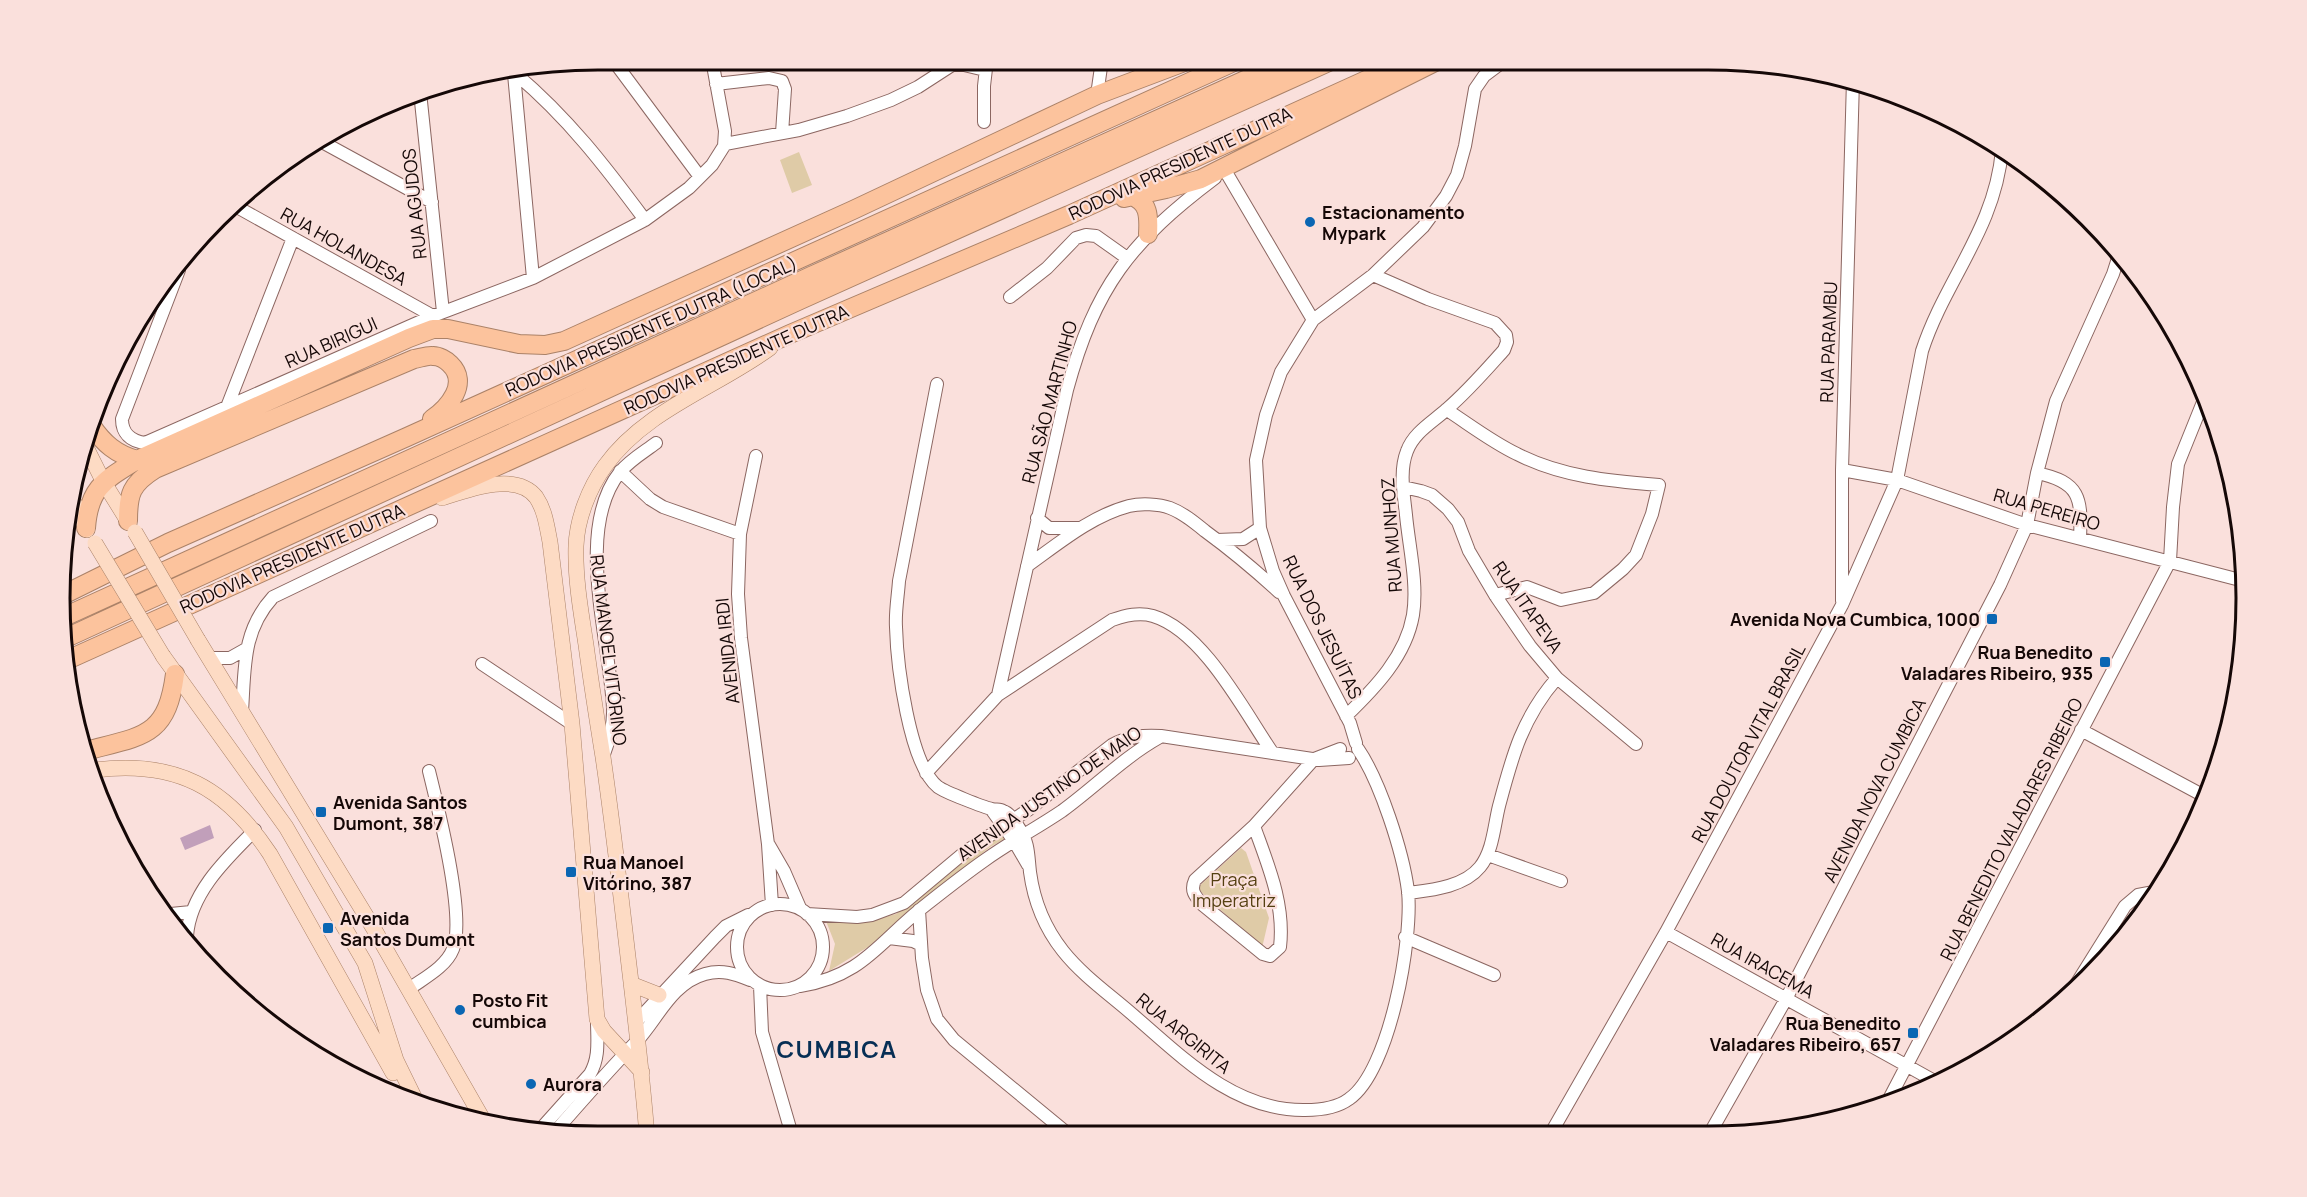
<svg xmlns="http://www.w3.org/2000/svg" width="2307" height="1197" font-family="Manrope,sans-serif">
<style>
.green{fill:#dfcba7}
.water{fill:#c19fba}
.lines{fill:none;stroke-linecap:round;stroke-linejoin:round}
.minor-casing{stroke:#8b6661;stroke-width:14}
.major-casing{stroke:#ab8268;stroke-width:16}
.highway-casing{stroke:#ab8268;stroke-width:20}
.minor{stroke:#fff;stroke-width:12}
.major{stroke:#fddbc4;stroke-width:15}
.highway{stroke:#fcc39d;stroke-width:18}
.major-bridge-casing{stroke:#ab8268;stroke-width:16;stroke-linecap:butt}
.major-bridge{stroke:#fddbc4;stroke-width:15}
.poi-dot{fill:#0a66b3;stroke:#fae0dc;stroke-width:2}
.labels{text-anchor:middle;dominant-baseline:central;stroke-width:4.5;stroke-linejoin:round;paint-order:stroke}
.street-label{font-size:18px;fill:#150807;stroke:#fae0dc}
.poi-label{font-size:18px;font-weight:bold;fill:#150807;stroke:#fae0dc;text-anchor:start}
.park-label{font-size:18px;fill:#543f11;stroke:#fae0dc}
.district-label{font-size:24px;font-weight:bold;letter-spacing:1.5px;fill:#072f55;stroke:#fae0dc}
.rim{fill:none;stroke:#150807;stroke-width:3}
</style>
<rect width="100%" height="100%" fill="#fae0dc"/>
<path class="green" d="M799,152L812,185L792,193L780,160Z
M1005,830L1008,837L990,847L868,947L829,971L835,944L826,921H870L896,914L984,842Z
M1241,848L1246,852L1269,918L1262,948L1197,888Z"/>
<path class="water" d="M210,825L214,838L185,850L180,838Z"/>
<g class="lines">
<g class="minor-casing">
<path id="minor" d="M613,60L700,177
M514,74L533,278
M516,74C568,118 605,166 645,220
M716,84L769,78L782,81L785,89L782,133
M420,92L443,312
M1097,95L1102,60
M984,122V86L987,60
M324,143L432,202
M725,144L799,130L847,116L891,100L918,87L952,65H964L985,70
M1223,167L1313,320
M237,207L433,316
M179,270L122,419C122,434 131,441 145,443L433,316L533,278L645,220L689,188L712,165L724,146L725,131L712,60
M1010,297L1047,268L1076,238L1086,235L1096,236L1127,258
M937,384L899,581C898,596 895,612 896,627C897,664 909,764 938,787C945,792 983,807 992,809C996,810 1000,809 1003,811C1010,813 1015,822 1019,828C1029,843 1028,854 1030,872C1034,902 1044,927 1063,951C1082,975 1109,994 1132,1014C1182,1057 1234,1111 1305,1110C1320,1110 1337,1108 1349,1099C1390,1071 1413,938 1408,891C1403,852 1380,781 1358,749
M227,407L293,238
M1447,410C1470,425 1492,442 1517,454C1562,477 1610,481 1659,485L1652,514L1636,555L1623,569L1594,593L1561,600L1527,587L1495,595
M756,456L740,534L738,594L741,638L768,844L772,905
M1842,470L1897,480L2027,525L2244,581
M620,471L650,499L663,507L740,534
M2037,473C2080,482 2082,498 2080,538
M1403,487L1421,491L1432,495L1448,509L1458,522L1469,551L1495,595L1530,646L1557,678L1636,744
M1037,518L1049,528H1080
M1217,540L1243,539L1260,528
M1027,566C1058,544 1091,516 1129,506C1141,503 1159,504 1170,508C1183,513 1194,522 1205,531C1231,550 1255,570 1279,592
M1842,601V470L1853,80
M210,658H230L246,649
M482,664L572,724
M998,695L1067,390C1095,287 1130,242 1215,178
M242,711C245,668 242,631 273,597L431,521
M1346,716C1375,688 1406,656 1413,615C1418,583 1409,547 1406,515C1404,495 1399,471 1407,451C1414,432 1433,422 1447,409C1468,391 1486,370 1504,350L1507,342L1506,335L1495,323L1428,299L1373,275
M2081,730L2206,797
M1356,743L1350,723L1284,596L1273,571L1260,528L1256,460L1266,415L1281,372L1313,320L1373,275L1423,227L1446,196L1457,175L1465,146L1475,89L1484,76L1504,61
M603,757C609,741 614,725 613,708C610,640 574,529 620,472C630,460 644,452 656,443
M926,773L998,695L1112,620C1126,615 1139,612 1153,616C1203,631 1244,711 1272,752
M991,809L1014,841L1028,865
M1254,826C1268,865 1285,904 1280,947L1270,956L1263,954L1203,905C1195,896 1190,891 1195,880L1254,826L1314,759L1340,749
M769,845L784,871L800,908
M1488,855L1561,881
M1408,893C1431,890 1464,887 1480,867C1493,851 1494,826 1499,806C1512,757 1522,718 1557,678
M737 947a43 43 0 1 1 86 0a43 43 0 1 1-86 0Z
M919,910L922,958L927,990L937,1019L954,1040L1068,1134
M171,914L191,912
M807,914L857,917L872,915L904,903L965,852L1028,810L1112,745C1129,736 1143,735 1161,736L1319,760L1349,758
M1666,932L1938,1083
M187,936C190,893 226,859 255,830
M1405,937L1494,975
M889,938L913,941L921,945
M760,986L762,1032L792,1135
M800,986C864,976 880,940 927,904C946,889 965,874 985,860C1010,842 1037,828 1062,811C1095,787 1124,757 1160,737
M409,989C424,978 446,967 453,949C466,917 438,808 429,771
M2070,994L2125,906L2138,895L2154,892
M636,1022L715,937L726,926L748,915
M1887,1103L2170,561L2173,507L2178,464L2205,397
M538,1132L590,1074C600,1057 597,1040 597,1020
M1551,1133L1666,932L1842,605L1897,480L1922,351C1945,280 1995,229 2002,150
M1710,1133L1786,999L2000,585L2027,525L2037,473L2056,401L2113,274L2120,252
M553,1134C580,1103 608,1071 637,1041C658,1018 672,983 705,974C722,969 735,974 750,980"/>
</g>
<g class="major-casing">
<path id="major" d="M85,445L103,481L129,523
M70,494L87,530
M442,498C467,490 516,471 536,497C545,510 547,527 550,542L572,724L597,1019L604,1031L642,1072
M198,640L374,929L485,1123
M163,656L286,827L365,963L396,1060L417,1103
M95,770C176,760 226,787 270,854L393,1073
M631,984L659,995
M647,1136C643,1084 637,1034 631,982C622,907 614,832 603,757C597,720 591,682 586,645C581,612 575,579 576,546C577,519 589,488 605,466C645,410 717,387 770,348"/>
</g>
<g class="highway-casing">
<path id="highway" d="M1131,196C1149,201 1149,217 1148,234
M1124,198L1166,189L1201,179L1437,61
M91,425C104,444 116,454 137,460
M128,521C128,494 131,484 155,469L414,359C420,358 428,355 433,356C439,356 446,360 450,364C470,383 448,408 432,419
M86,528C89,487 105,480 137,460L409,338L433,329H448L519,344L545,345L564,341L853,210L1097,95L1187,61
M67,593L168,543L407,437L1236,61
M66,616C473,430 879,244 1287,61
M66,638L798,301L1331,61
M65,661L790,334L1069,215L1408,61
M89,750C144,736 167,736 175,674"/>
</g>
<use href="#minor" class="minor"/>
<use href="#major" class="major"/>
<use href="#highway" class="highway"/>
<g class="major-bridge-casing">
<path id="major-bridge" d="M135,532L198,640
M95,543L163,656"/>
</g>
<use href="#major-bridge" class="major-bridge"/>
</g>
<g class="poi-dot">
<circle cx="1310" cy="222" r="6"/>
<rect x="1986" y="613" width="12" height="12" rx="3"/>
<rect x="2099" y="656" width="12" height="12" rx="3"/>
<rect x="315" y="806" width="12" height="12" rx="3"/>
<rect x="565" y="866" width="12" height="12" rx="3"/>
<rect x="322" y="922" width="12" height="12" rx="3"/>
<circle cx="460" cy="1010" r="6"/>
<rect x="1907" y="1027" width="12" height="12" rx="3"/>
<circle cx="531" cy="1084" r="6"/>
</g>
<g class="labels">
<g class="street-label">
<text transform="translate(1180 163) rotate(-25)">RODOVIA PRESIDENTE DUTRA</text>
<text transform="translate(414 204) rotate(-96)">RUA AGUDOS</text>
<text transform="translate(344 246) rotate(29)">RUA HOLANDESA</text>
<text transform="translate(651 326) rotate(-24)">RODOVIA PRESIDENTE DUTRA (LOCAL)</text>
<text transform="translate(331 342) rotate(-24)">RUA BIRIGUI</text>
<text transform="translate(1828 342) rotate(-88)">RUA PARAMBU</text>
<text transform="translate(736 359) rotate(-24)">RODOVIA PRESIDENTE DUTRA</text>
<text transform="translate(1049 402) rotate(-75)">RUA SÃO MARTINHO</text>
<text transform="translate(2047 509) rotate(16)">RUA PEREIRO</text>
<text transform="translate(1391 535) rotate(-94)">RUA MUNHOZ</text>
<text transform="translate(292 558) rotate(-24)">RODOVIA PRESIDENTE DUTRA</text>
<text transform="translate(1528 607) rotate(55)">RUA ITAPEVA</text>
<text transform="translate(1323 627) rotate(64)">RUA DOS JESUÍTAS</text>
<text transform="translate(609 650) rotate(83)">RUA MANOEL VITÓRINO</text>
<text transform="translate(727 651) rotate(-96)">AVENIDA IRDI</text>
<text transform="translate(1748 743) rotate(-62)">RUA DOUTOR VITAL BRASIL</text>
<text transform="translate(1874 790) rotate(-63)">AVENIDA NOVA CUMBICA</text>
<text transform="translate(1049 793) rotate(-35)">AVENIDA JUSTINO DE MAIO</text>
<text transform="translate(2011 829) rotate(-63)">RUA BENEDITO VALADARES RIBEIRO</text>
<text transform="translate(1763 965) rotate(29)">RUA IRACEMA</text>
<text transform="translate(1184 1033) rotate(39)">RUA ARGIRITA</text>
</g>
<g class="poi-label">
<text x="1322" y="212">Estacionamento<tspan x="1322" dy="21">Mypark</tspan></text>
<text x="1980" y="619" text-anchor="end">Avenida Nova Cumbica, 1000</text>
<text x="2093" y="652" text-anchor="end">Rua Benedito<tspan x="2093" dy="21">Valadares Ribeiro, 935</tspan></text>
<text x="333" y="802">Avenida Santos<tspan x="333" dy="21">Dumont, 387</tspan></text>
<text x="583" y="862">Rua Manoel<tspan x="583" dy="21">Vitórino, 387</tspan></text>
<text x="340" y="918">Avenida<tspan x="340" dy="21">Santos Dumont</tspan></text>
<text x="472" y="1000">Posto Fit<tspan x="472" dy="21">cumbica</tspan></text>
<text x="1901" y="1023" text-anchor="end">Rua Benedito<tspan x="1901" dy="21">Valadares Ribeiro, 657</tspan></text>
<text x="543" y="1084">Aurora</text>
</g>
<g class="park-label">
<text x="1234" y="879">Praça<tspan x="1234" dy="21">Imperatriz</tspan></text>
</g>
<g class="district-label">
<text x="837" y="1048">CUMBICA</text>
</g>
</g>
<path d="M0 0H2307V1197H0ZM598 70H1708A528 528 0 0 1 2236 598V598A528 528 0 0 1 1708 1126H598A528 528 0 0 1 70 598V598A528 528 0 0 1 598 70Z" fill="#fae0dc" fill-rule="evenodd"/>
<path class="rim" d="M598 70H1708A528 528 0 0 1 2236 598V598A528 528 0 0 1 1708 1126H598A528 528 0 0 1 70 598V598A528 528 0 0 1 598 70Z"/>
</svg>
